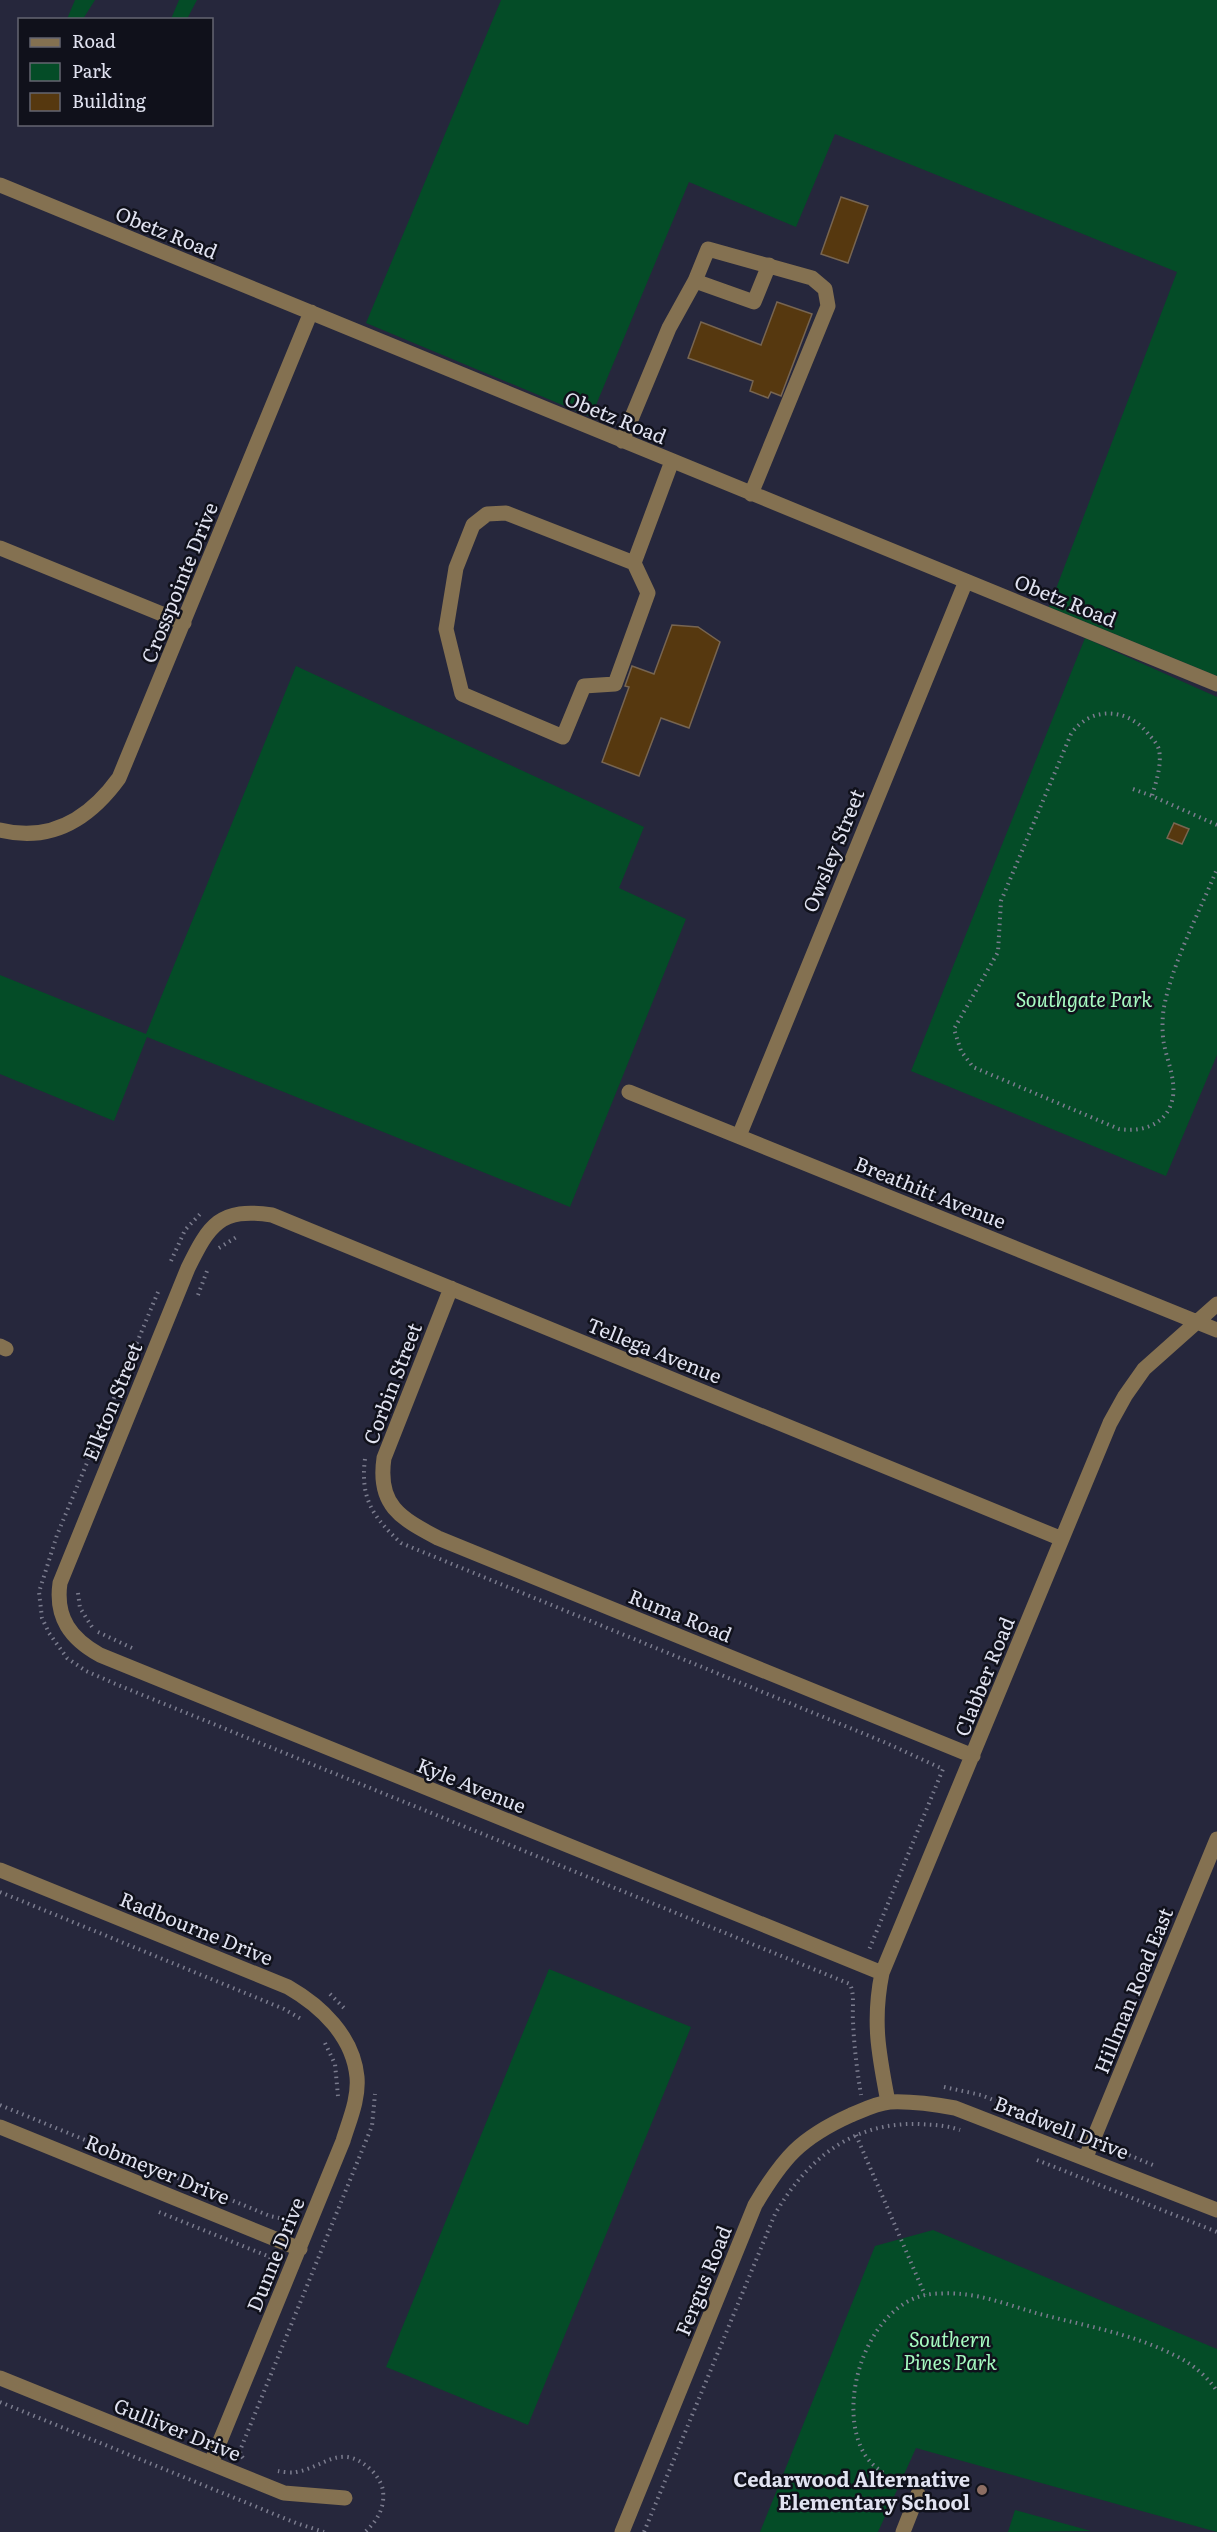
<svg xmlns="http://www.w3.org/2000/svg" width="1217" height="2532" font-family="Literata,serif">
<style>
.green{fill:#044c27}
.building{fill:#56380f;stroke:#776551;stroke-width:1.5}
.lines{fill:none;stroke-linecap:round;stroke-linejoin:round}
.path{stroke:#7b7c8e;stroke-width:4;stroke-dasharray:1.5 4.5;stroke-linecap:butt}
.minor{stroke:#847151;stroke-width:15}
.education-dot{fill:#8d6e63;stroke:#10111b;stroke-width:2}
.labels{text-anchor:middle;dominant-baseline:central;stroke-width:5;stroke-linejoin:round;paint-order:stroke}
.street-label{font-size:20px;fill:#e1e3f1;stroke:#10111b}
.park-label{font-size:20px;font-style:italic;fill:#a6fbc1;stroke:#10111b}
.poi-label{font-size:20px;font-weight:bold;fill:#e1e3f1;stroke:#10111b;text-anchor:end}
</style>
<rect width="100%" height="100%" fill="#26273c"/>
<path class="green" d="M75,0H95L83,19H67Z
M179,0H197L187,19H171Z
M501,0H1217V676L1049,607L1177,272L835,134L796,227L689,182L591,417L366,323Z
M1085,638L1217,697V1055L1166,1176L911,1071Z
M296,666L644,827L619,888L686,919L570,1207L147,1037L114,1121L0,1074V975L146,1034Z
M549,1969L691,2027L528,2425L386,2367Z
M933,2230L1217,2349V2532L916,2448L878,2532H760L875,2246Z
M1015,2510L1091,2531L1008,2532Z"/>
<path class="building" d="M841,197L868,206L848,263L821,254Z
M777,302L812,314L781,396L771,392L768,398L750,391L753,381L688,358L701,322L761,345Z
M672,625L698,627L720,642L689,728L661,718L639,776L602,762L629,687L625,686L632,666L654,674Z
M1174,823L1189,829L1182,844L1167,838Z"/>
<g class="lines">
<path class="path" d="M1133,789L1152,796
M1217,825L1152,796C1156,782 1162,765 1159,750C1158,745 1153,739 1149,735C1129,708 1091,705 1071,734L1001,901L998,952L954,1029L961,1051L973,1067L1119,1129C1138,1132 1161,1127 1170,1107C1179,1086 1168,1065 1164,1044C1162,1034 1162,1018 1164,1007C1173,961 1199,913 1217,869
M219,1248L238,1236
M171,1261L185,1230L202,1212
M158,1292L57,1535L39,1592L42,1618L49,1633L67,1658L86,1671L118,1685L850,1984C855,1996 852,2008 853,2021C854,2046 857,2070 861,2095
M198,1295L207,1271
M365,1459C360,1499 373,1517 401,1543L884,1742L943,1769L869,1950
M78,1593L80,1608L92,1627
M98,1632L132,1648
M0,1892L284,2009L303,2020
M330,1994L344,2008
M325,2043L335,2064L338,2096
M944,2087L981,2095L1078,2134
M0,2105L270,2216L289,2220L293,2217
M856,2135L925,2295
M1107,2146L1153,2165
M1037,2160L1217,2232
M159,2212L270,2257L273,2267
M0,2402L296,2523L324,2532
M243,2458L240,2454L241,2448L372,2126L375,2094
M278,2471C283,2472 291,2473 296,2472C325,2467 340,2443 369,2468C376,2474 382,2483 383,2491C385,2508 377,2521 365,2532
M903,2486C890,2477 874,2469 865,2455C835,2406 866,2308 925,2295C935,2293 951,2293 961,2294C986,2296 1012,2306 1036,2313C1081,2325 1130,2333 1172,2354C1190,2362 1206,2375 1217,2391
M644,2532L775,2214C807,2159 852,2122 919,2124C934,2125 946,2125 960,2130"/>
<path class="minor" d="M0,185L1217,684
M695,281L754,302L769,265
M622,441L669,328L695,281L708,249L812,278L825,289L828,306L751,494
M0,548L184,623
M634,563L648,593L615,684L584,686L563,737L462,694L446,629L456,568L473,525L487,514L506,513L634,563L672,461
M0,830C52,843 90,818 119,778L311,312
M629,1092L1217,1330
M739,1136L966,581
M451,1288L384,1458C377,1505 400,1518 438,1538L973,1756
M0,1346L6,1349
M0,1870L288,1987C321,2006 353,2036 357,2077C359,2099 349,2121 343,2141L211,2463
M882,1973L100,1655C71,1639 55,1618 60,1583L188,1268C209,1225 220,1207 272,1215L1062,1539
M888,2102C879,2055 872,2022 882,1973L1110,1423L1125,1396L1144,1369L1217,1304
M0,2127L300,2249
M1086,2157L1217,1839
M0,2378L284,2493L345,2498
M622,2532L755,2205C783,2158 800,2138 851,2115C863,2110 877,2103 890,2102C912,2101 933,2104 955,2108L1217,2210
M903,2532L918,2494"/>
</g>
<circle class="education-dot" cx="982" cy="2490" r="6"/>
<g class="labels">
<g class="street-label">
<text transform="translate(167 231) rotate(22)">Obetz Road</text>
<text transform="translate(616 416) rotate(22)">Obetz Road</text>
<text transform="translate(178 582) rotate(-68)">Crosspointe Drive</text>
<text transform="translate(1066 599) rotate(22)">Obetz Road</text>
<text transform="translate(832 850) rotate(-68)">Owsley Street</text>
<text transform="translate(931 1191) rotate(22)">Breathitt Avenue</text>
<text transform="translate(655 1349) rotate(22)">Tellega Avenue</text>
<text transform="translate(391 1383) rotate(-69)">Corbin Street</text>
<text transform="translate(111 1401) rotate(-68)">Elkton Street</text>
<text transform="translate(681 1614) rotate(22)">Ruma Road</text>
<text transform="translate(983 1676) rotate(-68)">Clabber Road</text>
<text transform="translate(472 1784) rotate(22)">Kyle Avenue</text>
<text transform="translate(197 1927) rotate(22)">Radbourne Drive</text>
<text transform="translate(1132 1990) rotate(-68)">Hillman Road East</text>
<text transform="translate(1062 2126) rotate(21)">Bradwell Drive</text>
<text transform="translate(158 2168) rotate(22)">Robmeyer Drive</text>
<text transform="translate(274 2254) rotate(-68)">Dunne Drive</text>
<text transform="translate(702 2280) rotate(-68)">Fergus Road</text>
<text transform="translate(178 2428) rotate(22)">Gulliver Drive</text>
</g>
<g class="park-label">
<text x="1084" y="998">Southgate Park</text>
<text x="950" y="2338">Southern<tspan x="950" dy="23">Pines Park</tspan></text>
</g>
<g class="poi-label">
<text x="970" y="2478">Cedarwood Alternative<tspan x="970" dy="23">Elementary School</tspan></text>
</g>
</g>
<rect x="18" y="18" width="195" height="108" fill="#10111b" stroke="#646571" stroke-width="1.5"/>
<rect x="30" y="38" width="30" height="9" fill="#847151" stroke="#646571" stroke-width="1.5"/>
<text x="72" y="48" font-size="18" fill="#e1e3f1">Road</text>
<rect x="30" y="63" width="30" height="18" fill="#044c27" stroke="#646571" stroke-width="1.5"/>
<text x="72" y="78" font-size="18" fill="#e1e3f1">Park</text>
<rect x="30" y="93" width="30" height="18" fill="#56380f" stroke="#646571" stroke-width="1.5"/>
<text x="72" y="108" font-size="18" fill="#e1e3f1">Building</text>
</svg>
